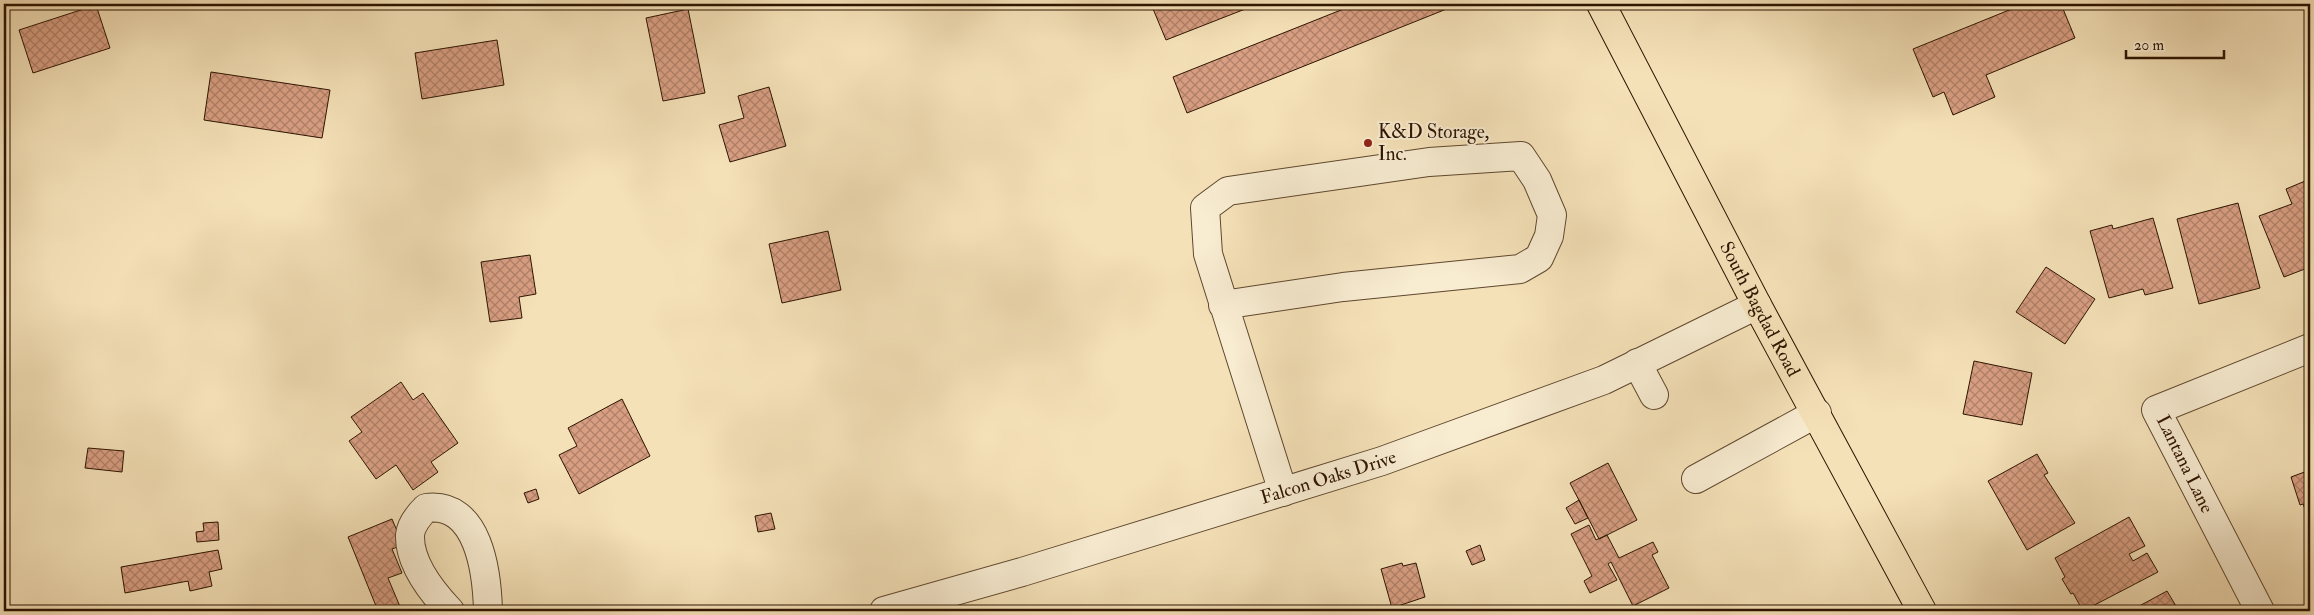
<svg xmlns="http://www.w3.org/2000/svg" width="2314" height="615" font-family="'IM FELL Double Pica',serif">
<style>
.building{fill:url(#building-cross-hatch);stroke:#2d1400}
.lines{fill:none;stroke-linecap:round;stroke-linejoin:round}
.minor-casing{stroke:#5f472e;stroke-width:30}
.major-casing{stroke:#2d1400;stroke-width:30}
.minor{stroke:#f8ecd1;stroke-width:28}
.major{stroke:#f5e1b8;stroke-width:28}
.poi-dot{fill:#8f2418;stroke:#f8ecd1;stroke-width:2}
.labels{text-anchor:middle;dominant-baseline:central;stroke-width:4;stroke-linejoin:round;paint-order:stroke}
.poi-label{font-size:19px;fill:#2d1400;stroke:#f8ecd1;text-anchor:start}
.street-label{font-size:19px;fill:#2d1400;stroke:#f8ecd1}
</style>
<defs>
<pattern id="building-cross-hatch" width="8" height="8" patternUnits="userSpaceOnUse" patternTransform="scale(1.25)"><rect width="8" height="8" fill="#d99f83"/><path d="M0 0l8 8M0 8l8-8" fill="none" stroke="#b08069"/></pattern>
</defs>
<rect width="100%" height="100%" fill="#f5e1b8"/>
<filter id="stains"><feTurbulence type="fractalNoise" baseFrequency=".004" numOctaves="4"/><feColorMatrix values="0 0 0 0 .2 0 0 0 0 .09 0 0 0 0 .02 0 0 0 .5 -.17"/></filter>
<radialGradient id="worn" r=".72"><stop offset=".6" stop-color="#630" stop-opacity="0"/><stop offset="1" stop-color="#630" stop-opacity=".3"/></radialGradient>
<path class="building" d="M1151,4H1258L1166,40Z
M1356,4H1459L1187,113L1173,77Z
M2024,4H2061L2075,38L1986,75L1995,97L1953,115L1944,92L1933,97L1913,49Z
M96,5L110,48L33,73L19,30Z
M688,9L705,93L663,101L646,18Z
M497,40L504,85L422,99L415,53Z
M211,72L330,90L322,138L204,120Z
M769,87L786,146L730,162L719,125L744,118L738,96Z
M2310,179V267L2284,277L2259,216L2292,204L2286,189Z
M2238,203L2260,288L2199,304L2177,219Z
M2153,218L2173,288L2145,295L2143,289L2109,298L2090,231L2112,225L2113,229Z
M828,231L841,290L782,303L769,244Z
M530,255L536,294L519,297L522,318L490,322L481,262Z
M2046,267L2095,299L2065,344L2016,312Z
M1974,361L2032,373L2022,425L1963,414Z
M401,382L413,400L423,393L458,443L431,462L438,472L413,490L396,465L376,479L349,441L362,432L351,417Z
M622,399L650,456L579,494L559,455L577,446L568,428Z
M88,448L124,451L122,472L85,468Z
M2037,454L2048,473L2044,475L2075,523L2027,550L1988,481Z
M1608,463L1637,520L1599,539L1570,483Z
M2310,470V519H2309L2303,504L2300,505L2291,477Z
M536,489L539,499L528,503L524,493Z
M1579,500L1588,518L1575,524L1566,508Z
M771,513L775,529L758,532L755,516Z
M2129,517L2145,546L2129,554L2133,561L2147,553L2158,572L2083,611L2073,593L2071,594L2062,579L2065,577L2055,558Z
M392,519L403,545L392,549L402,573L388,578L401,609L378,611L348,537Z
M218,522L219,540L197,542L196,532L204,531L203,523Z
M1589,525L1596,540L1607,535L1619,558L1653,542L1658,552L1652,555L1669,588L1633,606L1611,562L1608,564L1617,580L1590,593L1584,581L1592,576L1571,534Z
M1480,545L1485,560L1472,565L1466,551Z
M218,550L222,569L209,572L212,586L190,591L188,581L125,593L121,567Z
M1402,563L1403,566L1416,563L1425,597L1392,608L1381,569Z
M2167,591L2179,611H2130Z"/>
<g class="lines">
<g class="minor-casing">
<g id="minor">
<path d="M1223,305L1343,287L1520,269L1539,258L1549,236L1552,215L1537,180L1521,156L1429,162L1228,191L1205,208L1208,254L1283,492"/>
<path d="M1637,363L1654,395"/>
<path d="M1696,479L1817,413"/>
<path d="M450,611C432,592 409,563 410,535C411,524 419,515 426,508C479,501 487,573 488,611"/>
<path id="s1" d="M884,611L1022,572L1382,461L1604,380L1757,305"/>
<path d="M2260,611L2156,410L2310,348"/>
</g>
</g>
<g class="major-casing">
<g id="major">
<path id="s2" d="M1601,4L1757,305L1922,611"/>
</g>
</g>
<use href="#minor" class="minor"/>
<use href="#major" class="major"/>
</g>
<circle class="poi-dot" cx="1368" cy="143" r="5"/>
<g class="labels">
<g class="poi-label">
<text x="1378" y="132">K&amp;D Storage,<tspan x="1378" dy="22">Inc.</tspan></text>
</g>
<g class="street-label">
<text stroke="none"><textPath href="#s2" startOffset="344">South Bagdad Road</textPath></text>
<text transform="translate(2185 464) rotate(64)">Lantana Lane</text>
<text stroke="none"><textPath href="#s1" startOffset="464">Falcon Oaks Drive</textPath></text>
</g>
</g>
<rect width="2314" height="615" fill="none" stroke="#f5e1b8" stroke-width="20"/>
<rect x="5" y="5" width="2304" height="605" fill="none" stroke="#2d1400" stroke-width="2.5"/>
<rect x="10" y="10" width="2294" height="595" fill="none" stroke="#2d1400"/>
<path d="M2126 50v8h98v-8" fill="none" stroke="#2d1400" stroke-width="2.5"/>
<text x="2134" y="50" font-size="15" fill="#2d1400" stroke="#f8ecd1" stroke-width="4" paint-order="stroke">20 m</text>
<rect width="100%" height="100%" filter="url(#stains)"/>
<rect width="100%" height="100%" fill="url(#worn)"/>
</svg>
